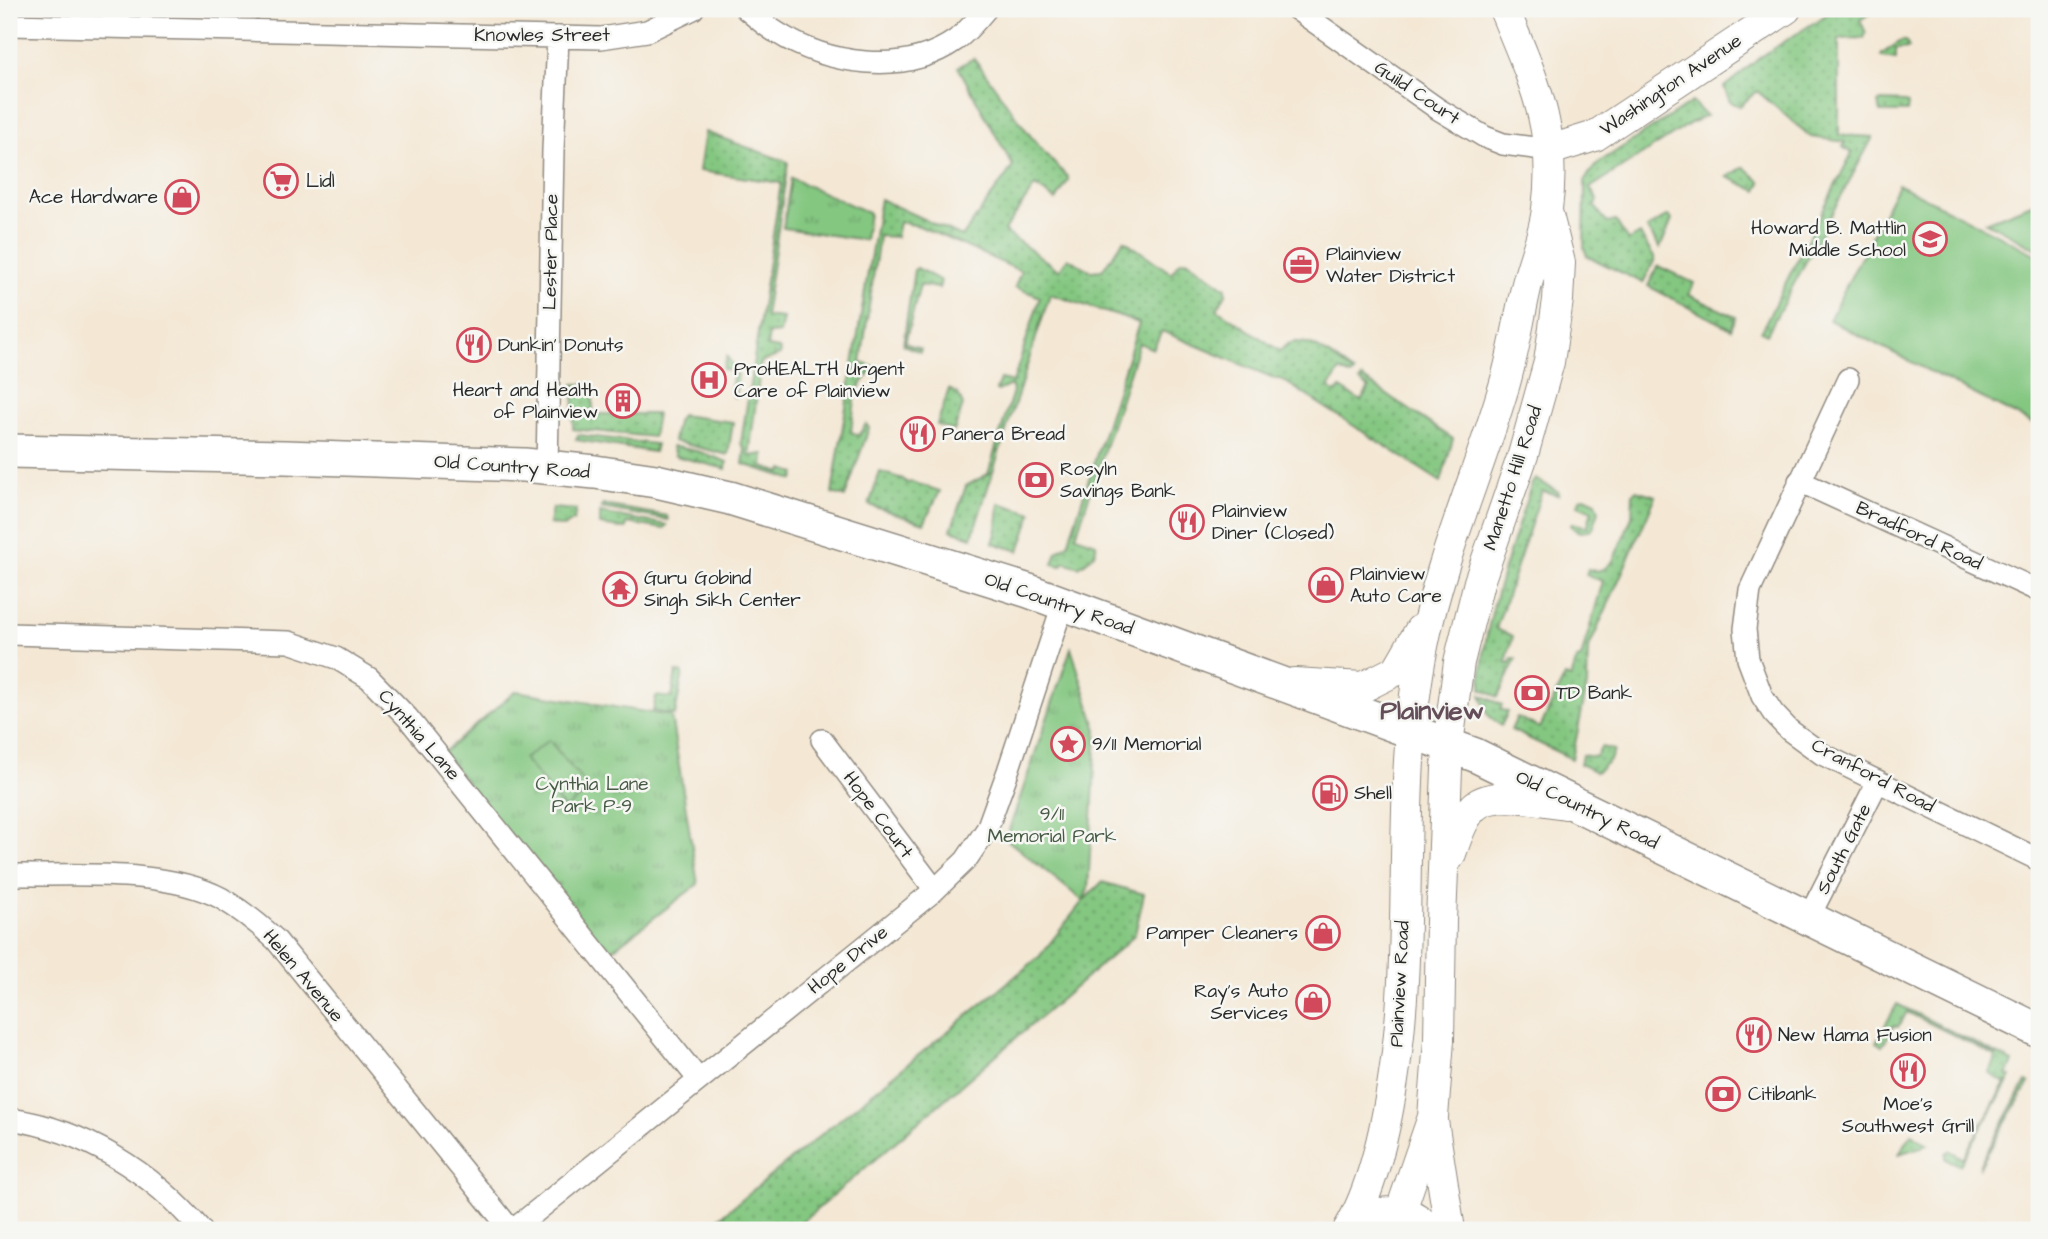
<svg xmlns="http://www.w3.org/2000/svg" width="2048" height="1239" font-family="'Architects Daughter',sans-serif">
<style>
.grass{fill:url(#grass-dots);stroke:#587956;stroke-width:2}
.park{fill:url(#park-tufts);stroke:#587956;stroke-width:2}
.pitch{fill:#84c781;stroke:#587956;stroke-width:2}
.lines{fill:none;stroke-linecap:round;stroke-linejoin:round}
.minor-casing{stroke:#908a80;stroke-width:24}
.secondary-casing{stroke:#908a80;stroke-width:32}
.primary-casing{stroke:#908a80;stroke-width:36}
.minor{stroke:#fff;stroke-width:21}
.secondary{stroke:#fff;stroke-width:30}
.primary{stroke:#fff;stroke-width:33}
.labels{text-anchor:middle;dominant-baseline:central;stroke-width:5;stroke-linejoin:round;paint-order:stroke}
.street-label{font-size:19px;fill:#2b2b2b;stroke:#f6f6f2}
.poi-label{font-size:19px;fill:#2b2b2b;stroke:#f6f6f2;text-anchor:start}
.park-label{font-size:19px;fill:#465a45;stroke:#f6f6f2}
.district-label{font-size:26px;font-weight:bold;fill:#644e59;stroke:#f6f6f2}
</style>
<defs>
<pattern id="grass-dots" width="8" height="8" patternUnits="userSpaceOnUse" patternTransform="scale(1.75)"><rect width="8" height="8" fill="#84c781"/><path d="M2 2h.1M6 6h.1" fill="none" stroke="#6ca26a" stroke-width="1.8" stroke-linecap="round"/></pattern>
<pattern id="park-tufts" width="24" height="20" patternUnits="userSpaceOnUse" patternTransform="scale(1.75)"><rect width="24" height="20" fill="#84c781"/><path d="M3 7l-1-3M5 7V3M7 7l1-3M15 17l-1-3M17 17v-4M19 17l1-3" fill="none" stroke="#6ca26a"/></pattern>
</defs>
<rect width="100%" height="100%" fill="#f6f6f2"/>
<filter id="ink" filterUnits="userSpaceOnUse"><feTurbulence type="fractalNoise" baseFrequency=".0143" numOctaves="2"/><feDisplacementMap in="SourceGraphic" scale="14" xChannelSelector="R" yChannelSelector="G"/><feConvolveMatrix kernelMatrix="1 2 1 2 8 2 1 2 1" color-interpolation-filters="sRGB"/></filter>
<filter id="wash" filterUnits="userSpaceOnUse"><feTurbulence type="fractalNoise" baseFrequency=".00686" numOctaves="4" result="noise"/><feDisplacementMap in="SourceGraphic" scale="28" xChannelSelector="R" yChannelSelector="G"/><feGaussianBlur stdDeviation="1.57" result="paint"/><feColorMatrix in="noise" values="0 0 0 0 0 0 0 0 0 0 0 0 0 0 0 0 0 1.4 0 .05"/><feComposite in="paint" operator="in"/></filter>
<g filter="url(#wash)">
<rect width="100%" height="100%" fill="#f4e8d5"/>
<path class="grass" d="M1835,9H1878L1860,20L1866,33L1864,38L1839,39V135L1873,137L1767,334L1761,331L1852,153L1843,147L1845,142L1811,137L1757,91L1740,106L1730,102L1724,87L1762,56Z
M1901,41H1906L1909,48L1896,49V59L1881,57L1882,54Z
M974,58C1004,98 1031,143 1068,177V181L1056,200L1035,186L1004,231L1059,270L1068,258L1091,271L1102,270L1124,240L1171,273L1181,261L1187,260L1226,288V294L1217,309L1280,351C1300,326 1335,360 1354,373L1351,376L1340,370L1329,388L1336,393L1341,388L1361,401L1369,388L1360,381L1362,378L1453,439L1441,482L1281,379H1276L1162,331L1153,349L1139,343L1076,536L1096,543C1098,555 1087,561 1079,567L1064,562L1062,566L1053,564L1057,552L1068,544L1139,323L1050,294L972,537L951,530L966,486L988,474L1013,391L1011,385L998,391L996,390L1000,379L1013,382L1040,297L1015,287L1021,271L919,226L899,222L896,237L879,236L861,363L875,367L856,391L851,432L859,435L866,424L869,428L845,497L832,493L880,199L962,237L1013,166L958,67Z
M1881,101L1905,102L1908,104L1907,112H1880L1878,103Z
M1692,102L1706,116L1691,123L1590,188L1598,201L1595,206L1607,223L1616,221L1628,241L1640,234L1655,259L1643,283L1587,256L1584,248L1585,181L1590,172L1601,161Z
M705,132L788,162L765,316L783,318L780,333L769,334L767,347L779,349L781,352L780,355L761,362L749,456L764,454L763,467L782,473L783,469L796,473L794,480L743,464L745,450L741,443L781,183L699,171Z
M1744,167L1761,182L1757,191L1727,177Z
M1667,216L1670,217L1672,220L1660,248L1647,229Z
M1658,266L1694,283L1689,295L1736,317L1731,329L1648,286Z
M917,268L941,281L939,288L920,285L905,343L921,349L920,352L903,345L914,270Z
M727,356L738,375L735,397L733,396L734,391L731,390L734,371L723,369Z
M574,384L593,385V414H657L653,437L573,429Z
M949,389L958,394L963,405L954,431L937,425Z
M681,415L733,422L728,455L673,441L677,422Z
M578,435L656,444L654,452L576,440Z
M672,447C692,448 710,455 727,462L726,469L675,456Z
M880,472L903,479L907,483L912,482L940,491L924,523L869,505Z
M1535,479L1559,492L1558,495L1542,491L1496,629L1513,636L1506,662L1510,663L1512,658L1516,659L1498,697L1481,689C1482,620 1511,551 1531,485Z
M1636,490L1656,496L1588,650L1587,686L1572,759L1511,730L1517,717L1540,728L1565,676L1571,678L1577,659L1581,658L1603,581L1586,575L1588,569L1596,571L1604,569L1613,561L1632,517L1633,493Z
M1585,497L1596,502L1599,511L1593,528C1585,533 1576,534 1571,525L1573,523L1587,527L1592,511L1578,505L1580,499Z
M999,503L1032,513L1019,551L993,543L997,529Z
M603,505L667,516L668,520L601,508Z
M552,508L576,510L574,520L564,527L549,524Z
M600,513L667,525L664,529L627,523L626,529L600,525Z
M676,672L683,673L675,715L653,711L656,696L672,698Z
M1481,695L1502,705L1500,709L1508,712L1501,726L1488,715Z
M1601,747L1614,750L1610,760L1596,772L1580,764L1582,755L1596,757Z
M1102,882L1144,894L1135,934L1124,945L793,1230H704L1039,957L1083,901Z
M1897,1004L2013,1062L2007,1075L2011,1077L1960,1165L1946,1159V1153L1950,1151L1963,1158L2005,1083L1989,1073L1996,1056L1907,1012L1898,1027L1894,1026L1882,1046L1876,1042Z
M2026,1082L2029,1083L1980,1166V1164Z
M1912,1134L1928,1145L1899,1154Z"/>
<path class="park" d="M791,178L869,213L865,240L783,228Z
M1071,648L1097,730L1088,889L1083,901L1006,839Z
M516,691L671,716L698,884L605,955L443,753Z"/>
<path class="pitch" d="M1898,184L2039,256V427L1829,320Z
M2039,201V250L1986,222Z
M549,740L589,789L565,809L524,759Z"/>
</g>
<g filter="url(#ink)">
<g class="lines">
<g class="minor-casing">
<path id="minor" d="M746,9C755,16 765,26 776,32C826,64 904,77 956,40C968,31 977,20 986,9
M1296,9L1438,109L1485,137L1503,144L1550,150
M9,25L601,38L647,31L693,9
M1848,379L1750,590L1745,629L1748,659L1762,696L1773,713L1789,730L1822,754L2039,860
M547,468L553,150L558,37
M1799,481L2039,591
M9,634L289,642L336,658L369,678L408,718L699,1080
M822,740L935,890
M9,875C72,876 164,868 221,898C241,910 259,924 276,940L511,1230
M1809,917L1878,781
M9,1119C84,1129 153,1173 201,1230
M513,1230L935,890L966,860L987,829L1008,771L1063,604"/>
</g>
<g class="secondary-casing">
<path id="secondary" d="M1550,150L1595,136L1786,9
M1294,683L1363,687L1397,670L1420,630
M1450,856C1456,840 1462,819 1474,807C1493,789 1542,801 1566,804
M1433,1121L1450,1230
M1380,1213C1401,1210 1415,1212 1429,1230
M1348,1230C1374,1187 1388,1117 1395,1067C1415,928 1395,785 1423,646C1440,559 1477,477 1502,393C1513,359 1518,323 1526,288C1532,262 1544,236 1547,209C1558,129 1533,80 1504,9
M1390,1230L1401,1210L1433,1117L1439,1040L1441,921L1448,744L1459,662L1479,582L1523,455L1549,362L1558,300L1560,263L1548,215"/>
</g>
<g class="primary-casing">
<path id="primary" d="M9,451L285,457L524,465L595,472L656,481L730,498L1029,591L1475,755L2039,1031"/>
</g>
<use href="#minor" class="minor"/>
<use href="#secondary" class="secondary"/>
<use href="#primary" class="primary"/>
</g>
</g>
<defs>
<g id="supermarket-ring" transform="scale(1.75)"><circle r="9.5" fill="#f6f6f2" stroke="#d1495b" stroke-width="1.5"/><path d="M-6-5.5h2.5l.6 2H6L4.5 2H-2.5L-4.4-4H-6ZM-1.5 3.2a1.3 1.3 0 1 0 .1 0ZM3 3.2a1.3 1.3 0 1 0 .1 0Z" fill="#d1495b"/></g>
<g id="shop-ring" transform="scale(1.75)"><circle r="9.5" fill="#f6f6f2" stroke="#d1495b" stroke-width="1.5"/><path d="M-5-2.5h2.3a2.7 3.5 0 0 1 5.4 0H5L5.5 6h-11ZM-1.5-2.5h3a1.5 2.3 0 0 0-3 0Z" fill="#d1495b"/></g>
<g id="school-ring" transform="scale(1.75)"><circle r="9.5" fill="#f6f6f2" stroke="#d1495b" stroke-width="1.5"/><path d="M0-5L7-2L0 1L-7-2ZM-4 1L0 2.5L4 1V4Q0 6-4 4Z" fill="#d1495b"/></g>
<g id="office-ring" transform="scale(1.75)"><circle r="9.5" fill="#f6f6f2" stroke="#d1495b" stroke-width="1.5"/><path d="M-6-3h4V-5.5h4V-3h4V5H-6ZM-1-4.5V-3h2v-1.5ZM-6 0V1H6V0Z" fill="#d1495b"/></g>
<g id="restaurant-ring" transform="scale(1.75)"><circle r="9.5" fill="#f6f6f2" stroke="#d1495b" stroke-width="1.5"/><path d="M-5-6h1v4h1v-4h1v4h1v-4h1v5L-1.5 .5V6h-2V.5L-5-1ZM5-6V6H3V1.5H1.5Q1.5-4 5-6Z" fill="#d1495b"/></g>
<g id="hospital-ring" transform="scale(1.75)"><circle r="9.5" fill="#f6f6f2" stroke="#d1495b" stroke-width="1.5"/><path d="M-5-5h3v3.5h4V-5h3V5h-3V1.5h-4V5h-3Z" fill="#d1495b"/></g>
<g id="building-ring" transform="scale(1.75)"><circle r="9.5" fill="#f6f6f2" stroke="#d1495b" stroke-width="1.5"/><path d="M-4-6H4V6H1V3H-1V6H-4ZM-2.5-4.3h1.7v1.8h-1.7ZM.8-4.3h1.7v1.8H.8ZM-2.5-1h1.7V.8h-1.7ZM.8-1h1.7V.8H.8Z" fill="#d1495b"/></g>
<g id="bank-ring" transform="scale(1.75)"><circle r="9.5" fill="#f6f6f2" stroke="#d1495b" stroke-width="1.5"/><path d="M-6-4H6V4H-6ZM0-2.3a2.3 2.3 0 1 0 0 4.6a2.3 2.3 0 1 0 0-4.6Z" fill="#d1495b"/></g>
<g id="temple-ring" transform="scale(1.75)"><circle r="9.5" fill="#f6f6f2" stroke="#d1495b" stroke-width="1.5"/><path d="M0-6L5-2H3V0L6.5 2.5H4V6H1.5V3h-3V6H-4V2.5H-6.5L-3 0V-2H-5Z" fill="#d1495b"/></g>
<g id="sight-ring" transform="scale(1.75)"><circle r="9.5" fill="#f6f6f2" stroke="#d1495b" stroke-width="1.5"/><path d="M0-6L1.8-2.2L6-1.7L2.9 1.2L3.7 5.4L0 3.3L-3.7 5.4L-2.9 1.2L-6-1.7L-1.8-2.2Z" fill="#d1495b"/></g>
<g id="fuel-ring" transform="scale(1.75)"><circle r="9.5" fill="#f6f6f2" stroke="#d1495b" stroke-width="1.5"/><path d="M-5.5-6h7V0h2V4h1.3V-2.5L3-4.5l.8-.8L6-3V5H2.5V1h-1V6h-7ZM-4.2-4.7v3.2H.2V-4.7Z" fill="#d1495b"/></g>
</defs>
<g fill-rule="evenodd">
<use href="#supermarket-ring" x="281" y="181"/>
<use href="#shop-ring" x="182" y="197"/>
<use href="#school-ring" x="1930" y="239"/>
<use href="#office-ring" x="1301" y="265"/>
<use href="#restaurant-ring" x="474" y="345"/>
<use href="#hospital-ring" x="709" y="380"/>
<use href="#building-ring" x="623" y="401"/>
<use href="#restaurant-ring" x="918" y="434"/>
<use href="#bank-ring" x="1036" y="480"/>
<use href="#restaurant-ring" x="1187" y="522"/>
<use href="#shop-ring" x="1326" y="585"/>
<use href="#temple-ring" x="620" y="589"/>
<use href="#bank-ring" x="1532" y="693"/>
<use href="#sight-ring" x="1068" y="744"/>
<use href="#fuel-ring" x="1330" y="793"/>
<use href="#shop-ring" x="1323" y="933"/>
<use href="#shop-ring" x="1313" y="1002"/>
<use href="#restaurant-ring" x="1754" y="1035"/>
<use href="#restaurant-ring" x="1908" y="1071"/>
<use href="#bank-ring" x="1723" y="1094"/>
</g>
<g class="labels">
<g class="street-label">
<text x="542" y="35">Knowles Street</text>
<text transform="translate(1671 85) rotate(-34)">Washington Avenue</text>
<text transform="translate(1417 93) rotate(34)">Guild Court</text>
<text transform="translate(551 252) rotate(-89)">Lester Place</text>
<text transform="translate(512 467) rotate(4)">Old Country Road</text>
<text transform="translate(1513 478) rotate(-72)">Manetto Hill Road</text>
<text transform="translate(1919 536) rotate(25)">Bradford Road</text>
<text transform="translate(1059 604) rotate(19)">Old Country Road</text>
<text transform="translate(419 735) rotate(49)">Cynthia Lane</text>
<text transform="translate(1873 776) rotate(28)">Cranford Road</text>
<text transform="translate(1587 810) rotate(26)">Old Country Road</text>
<text transform="translate(878 815) rotate(53)">Hope Court</text>
<text transform="translate(1844 849) rotate(-63)">South Gate</text>
<text transform="translate(848 960) rotate(-39)">Hope Drive</text>
<text transform="translate(303 976) rotate(50)">Helen Avenue</text>
<text transform="translate(1400 984) rotate(-87)">Plainview Road</text>
</g>
<g class="poi-label">
<text x="306" y="181">Lidl</text>
<text x="158" y="197" text-anchor="end">Ace Hardware</text>
<text x="1906" y="228" text-anchor="end">Howard B. Mattlin<tspan x="1906" dy="22">Middle School</tspan></text>
<text x="1326" y="254">Plainview<tspan x="1326" dy="22">Water District</tspan></text>
<text x="498" y="345">Dunkin' Donuts</text>
<text x="734" y="369">ProHEALTH Urgent<tspan x="734" dy="22">Care of Plainview</tspan></text>
<text x="598" y="390" text-anchor="end">Heart and Health<tspan x="598" dy="22">of Plainview</tspan></text>
<text x="942" y="434">Panera Bread</text>
<text x="1060" y="469">Rosyln<tspan x="1060" dy="22">Savings Bank</tspan></text>
<text x="1212" y="511">Plainview<tspan x="1212" dy="22">Diner (Closed)</tspan></text>
<text x="1350" y="574">Plainview<tspan x="1350" dy="22">Auto Care</tspan></text>
<text x="644" y="578">Guru Gobind<tspan x="644" dy="22">Singh Sikh Center</tspan></text>
<text x="1556" y="693">TD Bank</text>
<text x="1092" y="744">9/11 Memorial</text>
<text x="1354" y="793">Shell</text>
<text x="1298" y="933" text-anchor="end">Pamper Cleaners</text>
<text x="1288" y="991" text-anchor="end">Ray's Auto<tspan x="1288" dy="22">Services</tspan></text>
<text x="1778" y="1035">New Hama Fusion</text>
<text x="1748" y="1094">Citibank</text>
<text x="1908" y="1104" text-anchor="middle">Moe's<tspan x="1908" dy="22">Southwest Grill</tspan></text>
</g>
<g class="park-label">
<text x="592" y="784">Cynthia Lane<tspan x="592" dy="22">Park P-9</tspan></text>
<text x="1052" y="814">9/11<tspan x="1052" dy="22">Memorial Park</tspan></text>
</g>
<g class="district-label">
<text x="1432" y="711">Plainview</text>
</g>
</g>
<rect width="2048" height="1239" fill="none" stroke="#f6f6f2" stroke-width="35"/>
</svg>
